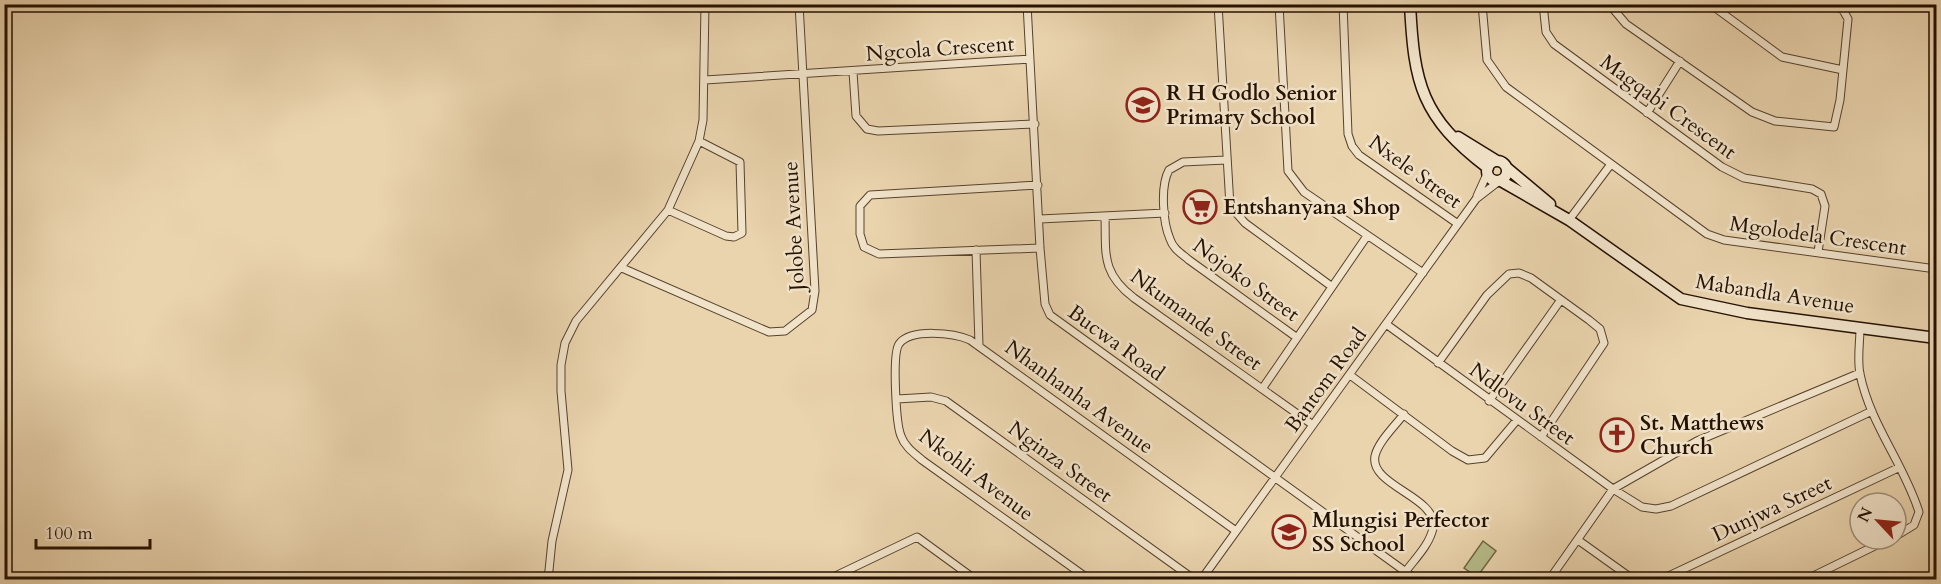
<svg xmlns="http://www.w3.org/2000/svg" width="1941" height="584" font-family="Cardo,serif">
<style>
.green{fill:#b7bd8a;stroke:#6e6745;stroke-width:1.5}
.lines{fill:none;stroke-linecap:round;stroke-linejoin:round}
.street-casing{stroke:#56422c;stroke-width:9}
.secondary-casing{stroke:#241100;stroke-width:13}
.street{stroke:#f1e3ca;stroke-width:7}
.secondary{stroke:#f1e3ca;stroke-width:10}
.labels{text-anchor:middle;dominant-baseline:central;stroke-width:5;stroke-linejoin:round;paint-order:stroke}
.street-label{font-size:21px;fill:#241100;stroke:#f1e3ca}
.poi-label{font-size:21px;font-weight:bold;fill:#241100;stroke:#f1e3ca;text-anchor:start}
</style>
<rect width="100%" height="100%" fill="#ead4ae"/>
<filter id="stains"><feTurbulence type="fractalNoise" baseFrequency=".00333" numOctaves="4"/><feColorMatrix values="0 0 0 0 .2 0 0 0 0 .09 0 0 0 0 .02 0 0 0 .5 -.17"/></filter>
<radialGradient id="worn" r=".72"><stop offset=".6" stop-color="#630" stop-opacity="0"/><stop offset="1" stop-color="#630" stop-opacity=".3"/></radialGradient>
<path class="green" d="M1483,541L1496,551L1477,577L1464,568Z"/>
<g class="lines">
<g class="street-casing">
<path id="street" d="M855,4H914
M1027,4L1040,248L1045,304L1050,315L1417,580
M1218,4L1230,206L1245,223L1331,286
M1279,4L1288,171L1304,192L1423,273
M1343,4L1348,134L1352,146L1359,155L1458,224
M1482,4L1487,60L1506,87L1707,234L1724,240L1936,269
M1543,4L1546,32L1554,44L1722,167L1744,178L1812,189L1821,194L1825,206L1818,252
M1609,4L1626,24L1752,112L1775,121L1834,127L1840,100L1848,19L1843,10L1830,4
M1710,4L1782,57L1843,70
M853,72L856,116L867,129L878,131L1035,124
M705,80L1030,59
M1647,113L1680,61
M1226,160L1183,162L1169,170C1160,186 1163,223 1170,239C1173,249 1182,254 1189,260L1296,337
M1038,185L870,195L860,206V234L864,247L879,254L1040,248
M1477,196L1487,174
M668,210L726,236L734,237L742,233L740,162L699,141
M1105,216C1106,254 1101,273 1134,298L1313,425
M1040,219L1165,213
M1569,220L1611,164
M976,250L979,345
M622,268L769,332L785,331L812,310L815,291L799,4
M1386,324L1613,489L1642,507L1656,509L1671,506L1872,411
M1860,328C1860,343 1857,359 1860,374C1870,424 1904,464 1919,512L1914,525L1896,536
M1438,363L1487,295L1509,274L1519,273L1531,278L1589,320L1600,329L1604,343L1541,437
M1350,375L1452,451L1468,460L1485,458L1517,420
M1262,389L1367,236
M897,399L931,397L946,401L1195,580
M1489,401L1560,301
M1404,414C1395,426 1378,442 1375,456C1369,486 1439,497 1433,528C1430,544 1415,559 1406,571
M1578,540L1634,580
M548,580L552,541L568,470L561,391V365L565,343L576,321L668,210L699,141L703,120L705,4
M666,580H669
M827,580L917,537L976,580
M1090,580L922,460C914,453 905,447 901,436C896,424 892,354 899,344C911,328 954,333 970,340L1236,531
M1201,580L1476,199L1498,182
M1549,580L1613,489L1697,441L1860,373
M1660,580L1898,468
M1805,580L1889,539"/>
</g>
<g class="secondary-casing">
<path id="secondary" d="M1410,4C1414,84 1421,117 1488,168
M1458,137L1497,161
M1487 171a10 10 0 1 1 20 0a10 10 0 1 1-20 0Z
M1507,168L1550,204
M1501,181L1569,220L1681,299L1747,313L1936,338"/>
</g>
<use href="#street" class="street"/>
<use href="#secondary" class="secondary"/>
</g>
<defs>
<g id="school-ring" transform="scale(1.725)"><circle r="9.5" fill="#f1e3ca" stroke="#8f2418" stroke-width="1.5"/><path d="M0-5L7-2L0 1L-7-2ZM-4 1L0 2.5L4 1V4Q0 6-4 4Z" fill="#8f2418"/></g>
<g id="supermarket-ring" transform="scale(1.725)"><circle r="9.5" fill="#f1e3ca" stroke="#8f2418" stroke-width="1.5"/><path d="M-6-5.5h2.5l.6 2H6L4.5 2H-2.5L-4.4-4H-6ZM-1.5 3.2a1.3 1.3 0 1 0 .1 0ZM3 3.2a1.3 1.3 0 1 0 .1 0Z" fill="#8f2418"/></g>
<g id="church-ring" transform="scale(1.725)"><circle r="9.5" fill="#f1e3ca" stroke="#8f2418" stroke-width="1.5"/><path d="M-1.2-6h2.4v3.5h3.3v2.4h-3.3V6h-2.4V-.1h-3.3v-2.4h3.3Z" fill="#8f2418"/></g>
</defs>
<g fill-rule="evenodd">
<use href="#school-ring" x="1143" y="105"/>
<use href="#supermarket-ring" x="1200" y="207"/>
<use href="#church-ring" x="1617" y="435"/>
<use href="#school-ring" x="1289" y="532"/>
</g>
<g class="labels">
<g class="street-label">
<text transform="translate(940 49) rotate(-4)">Ngcola Crescent</text>
<text transform="translate(1668 107) rotate(36)">Magqabi Crescent</text>
<text transform="translate(1415 172) rotate(36)">Nxele Street</text>
<text transform="translate(794 226) rotate(-93)">Jolobe Avenue</text>
<text transform="translate(1818 236) rotate(8)">Mgolodela Crescent</text>
<text transform="translate(1246 280) rotate(36)">Nojoko Street</text>
<text transform="translate(1775 294) rotate(9)">Mabandla Avenue</text>
<text transform="translate(1196 320) rotate(36)">Nkumande Street</text>
<text transform="translate(1116 343) rotate(36)">Bucwa Road</text>
<text transform="translate(1326 380) rotate(-54)">Bantom Road</text>
<text transform="translate(1079 397) rotate(36)">Nhanhanha Avenue</text>
<text transform="translate(1522 404) rotate(36)">Ndlovu Street</text>
<text transform="translate(1060 462) rotate(36)">Nginza Street</text>
<text transform="translate(976 475) rotate(37)">Nkohli Avenue</text>
<text transform="translate(1772 509) rotate(-25)">Dunjwa Street</text>
</g>
<g class="poi-label">
<text x="1166" y="93">R H Godlo Senior<tspan x="1166" dy="24">Primary School</tspan></text>
<text x="1223" y="207">Entshanyana Shop</text>
<text x="1640" y="423">St. Matthews<tspan x="1640" dy="24">Church</tspan></text>
<text x="1312" y="520">Mlungisi Perfector<tspan x="1312" dy="24">SS School</tspan></text>
</g>
</g>
<rect width="1941" height="584" fill="none" stroke="#ead4ae" stroke-width="24"/>
<rect x="6" y="6" width="1929" height="572" fill="none" stroke="#241100" stroke-width="3"/>
<rect x="12" y="12" width="1917" height="560" fill="none" stroke="#241100" stroke-width="1.5"/>
<g transform="translate(1878 521) rotate(296)"><circle r="28" fill="#f1e3ca" stroke="#9f8f79" stroke-width="1.5"/>
<path d="M0-4.5L10 22L0 15L-10 22Z" fill="#8f2418"/>
<text y="-9" font-size="16" font-weight="bold" text-anchor="middle" fill="#241100">N</text>
</g>
<path d="M36 539v9h114v-9" fill="none" stroke="#241100" stroke-width="3"/>
<text x="45" y="539" font-size="18" fill="#241100" stroke="#f1e3ca" stroke-width="4.5" paint-order="stroke">100 m</text>
<rect width="100%" height="100%" filter="url(#stains)"/>
<rect width="100%" height="100%" fill="url(#worn)"/>
</svg>
